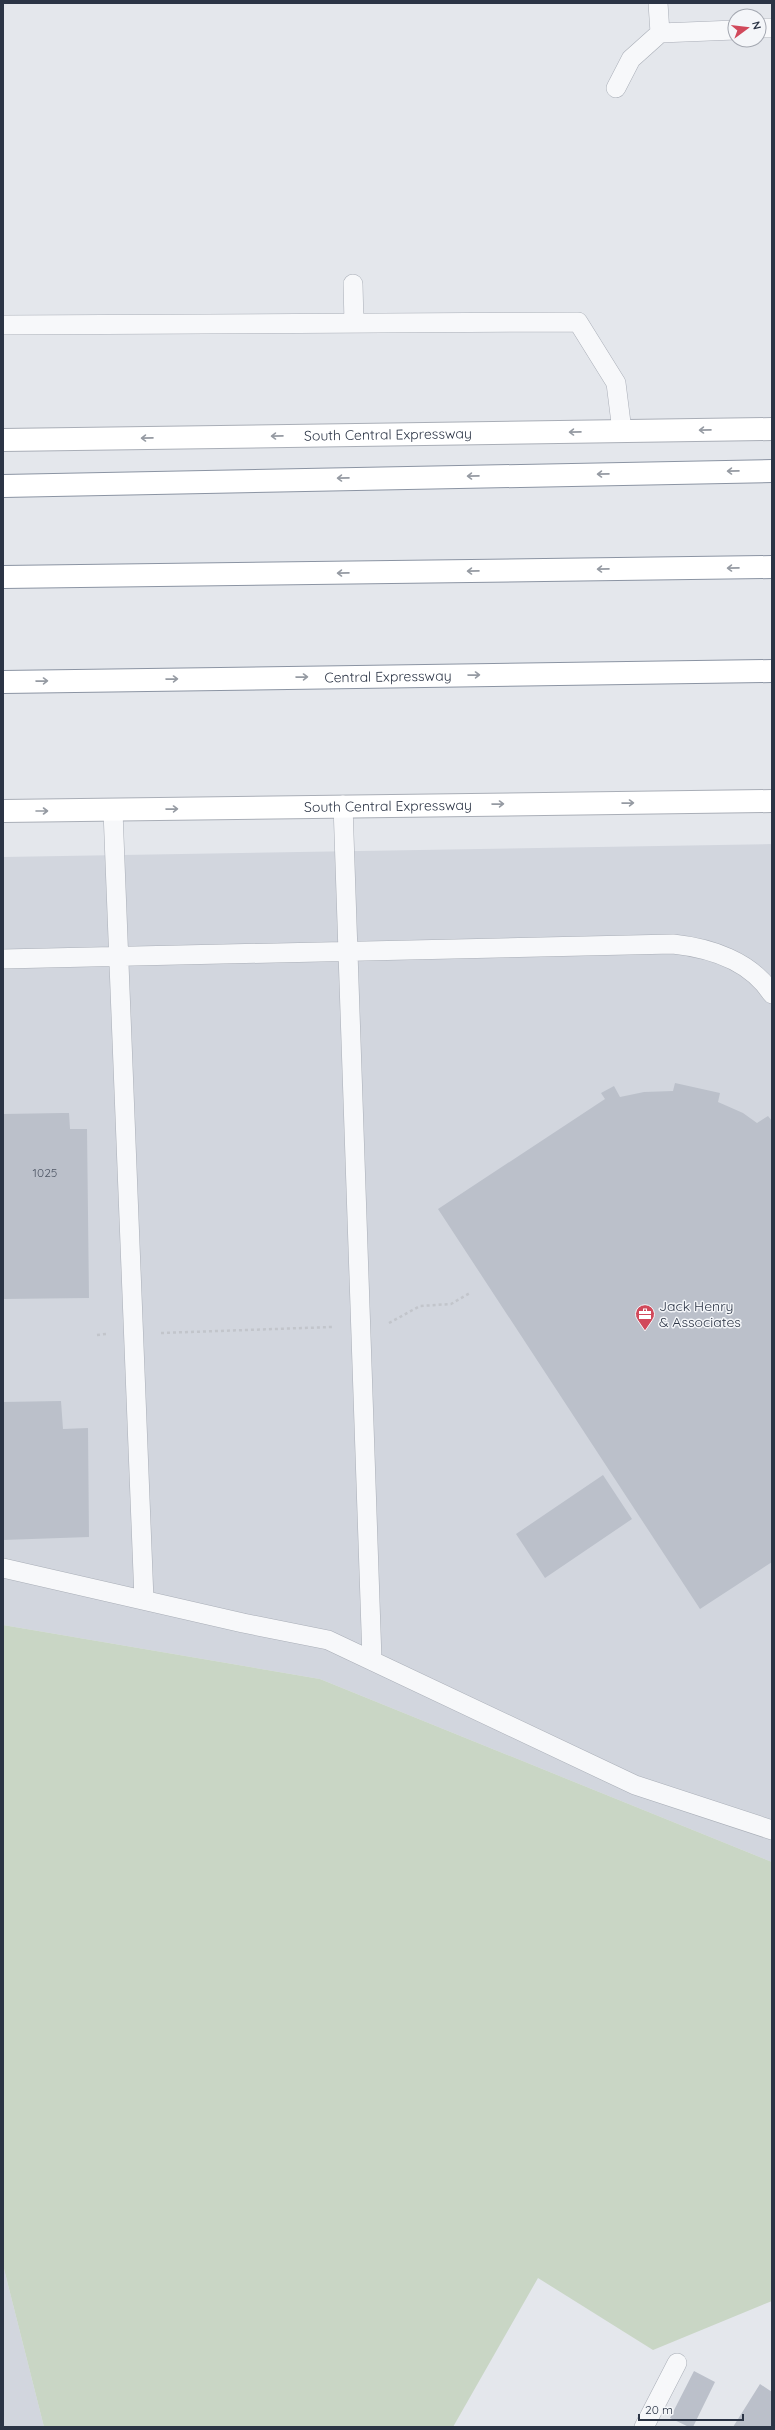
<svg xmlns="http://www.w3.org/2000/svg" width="775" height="2430" font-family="Quicksand,sans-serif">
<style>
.built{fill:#d2d6de}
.green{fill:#c9d6c5}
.building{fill:#bbc0ca}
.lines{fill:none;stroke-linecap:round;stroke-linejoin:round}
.lane-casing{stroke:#a9aeb7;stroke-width:20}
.secondary-casing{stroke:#a9aeb7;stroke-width:24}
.highway-casing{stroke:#8b94a3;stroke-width:24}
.path{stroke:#c2c5cb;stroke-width:2.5;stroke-dasharray:3 3;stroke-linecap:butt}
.lane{stroke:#f7f8fa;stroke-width:19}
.secondary{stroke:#fff;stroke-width:22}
.highway{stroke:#fff;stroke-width:22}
.oneway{stroke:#959aa2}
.labels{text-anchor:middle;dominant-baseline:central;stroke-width:3;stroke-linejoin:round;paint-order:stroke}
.number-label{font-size:12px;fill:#4f5766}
.street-label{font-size:14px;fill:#2b3445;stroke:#f4f6f9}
.poi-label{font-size:14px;fill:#2b3445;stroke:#f4f6f9;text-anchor:start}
</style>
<rect width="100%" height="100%" fill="#e4e7ec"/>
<path class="built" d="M772,844V1862L320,1679L3,1625V857Z
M3,2265L44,2427H3Z"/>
<path class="green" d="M3,1625L320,1679L772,1862V2301L653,2350L538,2278L453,2427H44L3,2265Z"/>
<path class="building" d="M675,1083L720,1093L718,1102L743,1113L757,1123L768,1116L772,1121V1562L700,1609L438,1209L605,1099L601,1093L614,1086L620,1097L644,1092L673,1091Z
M62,1113H69L70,1129H87L89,1298L3,1299V1114Z
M61,1401L63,1429L88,1428L89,1537L3,1540V1402Z
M603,1475L632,1519L545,1578L516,1534Z
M694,2371L715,2382L693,2427H689L670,2418Z
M760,2384L772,2392V2427H733Z"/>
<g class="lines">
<g class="lane-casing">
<path id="lane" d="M658,3L660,33L735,30
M759,28H772
M616,88L631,59L660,33
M353,284L354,323
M3,325L578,322L616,383L622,431
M343,805L372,1660
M113,811L144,1600
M3,959L673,944C710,948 751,961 772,994
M3,1568L243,1623L328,1640L635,1785L772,1830
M644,2427L677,2363"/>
</g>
<g class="secondary-casing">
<g id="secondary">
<path id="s1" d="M3,440L772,429"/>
<path id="s2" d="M3,811L772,801"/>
</g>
</g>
<g class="highway-casing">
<g id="highway">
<path d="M3,486L772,471"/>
<path d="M3,577L772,567"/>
<path id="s3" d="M3,682L772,671"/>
</g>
</g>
<path class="path" d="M389,1323L420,1306L451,1304L470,1293
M161,1333L332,1327
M97,1335L106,1334"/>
<use href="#lane" class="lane"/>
<use href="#secondary" class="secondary"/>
<use href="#highway" class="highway"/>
</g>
<defs><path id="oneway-shaft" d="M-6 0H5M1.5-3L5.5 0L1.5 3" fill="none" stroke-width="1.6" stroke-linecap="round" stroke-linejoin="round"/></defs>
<g class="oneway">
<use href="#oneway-shaft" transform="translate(705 430) rotate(179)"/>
<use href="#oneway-shaft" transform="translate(575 432) rotate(179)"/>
<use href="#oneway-shaft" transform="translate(277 436) rotate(179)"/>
<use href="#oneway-shaft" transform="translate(147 438) rotate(179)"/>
<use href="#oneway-shaft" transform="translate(733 471) rotate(179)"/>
<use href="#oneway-shaft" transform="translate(603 474) rotate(179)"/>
<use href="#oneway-shaft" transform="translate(473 476) rotate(179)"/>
<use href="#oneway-shaft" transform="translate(343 478) rotate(179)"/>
<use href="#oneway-shaft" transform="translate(733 568) rotate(179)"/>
<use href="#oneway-shaft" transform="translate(603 569) rotate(179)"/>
<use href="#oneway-shaft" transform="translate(473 571) rotate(179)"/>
<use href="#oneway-shaft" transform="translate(343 573) rotate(179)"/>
<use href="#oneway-shaft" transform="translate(474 675) rotate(-1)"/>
<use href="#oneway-shaft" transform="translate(302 677) rotate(-1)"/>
<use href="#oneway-shaft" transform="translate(172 679) rotate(-1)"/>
<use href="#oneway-shaft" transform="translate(42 681) rotate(-1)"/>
<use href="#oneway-shaft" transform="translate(628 803) rotate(-1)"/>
<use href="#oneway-shaft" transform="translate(498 804) rotate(-1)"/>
<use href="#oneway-shaft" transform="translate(172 809) rotate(-1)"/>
<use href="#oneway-shaft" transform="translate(42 811)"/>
</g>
<defs>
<g id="office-pin" transform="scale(1)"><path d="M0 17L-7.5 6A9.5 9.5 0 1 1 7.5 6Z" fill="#d1495b" stroke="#f4f6f9"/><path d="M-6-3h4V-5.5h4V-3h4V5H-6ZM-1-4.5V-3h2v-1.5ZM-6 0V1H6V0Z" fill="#fff"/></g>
</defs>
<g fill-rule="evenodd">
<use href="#office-pin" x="645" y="1314"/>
</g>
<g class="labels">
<g class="number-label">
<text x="45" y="1172">1025</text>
</g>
<g class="street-label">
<text stroke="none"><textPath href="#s1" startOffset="385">South Central Expressway</textPath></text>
<text stroke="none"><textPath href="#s3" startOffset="385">Central Expressway</textPath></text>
<text stroke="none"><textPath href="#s2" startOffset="385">South Central Expressway</textPath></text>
</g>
<g class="poi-label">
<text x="659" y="1306">Jack Henry<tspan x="659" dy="16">&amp; Associates</tspan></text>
</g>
</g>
<rect width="775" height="2430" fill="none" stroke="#2b3445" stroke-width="8"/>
<g transform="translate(747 28) rotate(75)"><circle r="19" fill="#f4f6f9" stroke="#a4a8b1"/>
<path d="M0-3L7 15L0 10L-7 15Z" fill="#d1495b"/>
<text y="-6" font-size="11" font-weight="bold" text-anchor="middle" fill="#2b3445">N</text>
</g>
<path d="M639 2414v6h104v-6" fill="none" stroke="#2b3445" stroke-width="2"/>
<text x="645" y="2414" font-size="12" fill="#2b3445" stroke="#f4f6f9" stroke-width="3" paint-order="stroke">20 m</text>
</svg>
